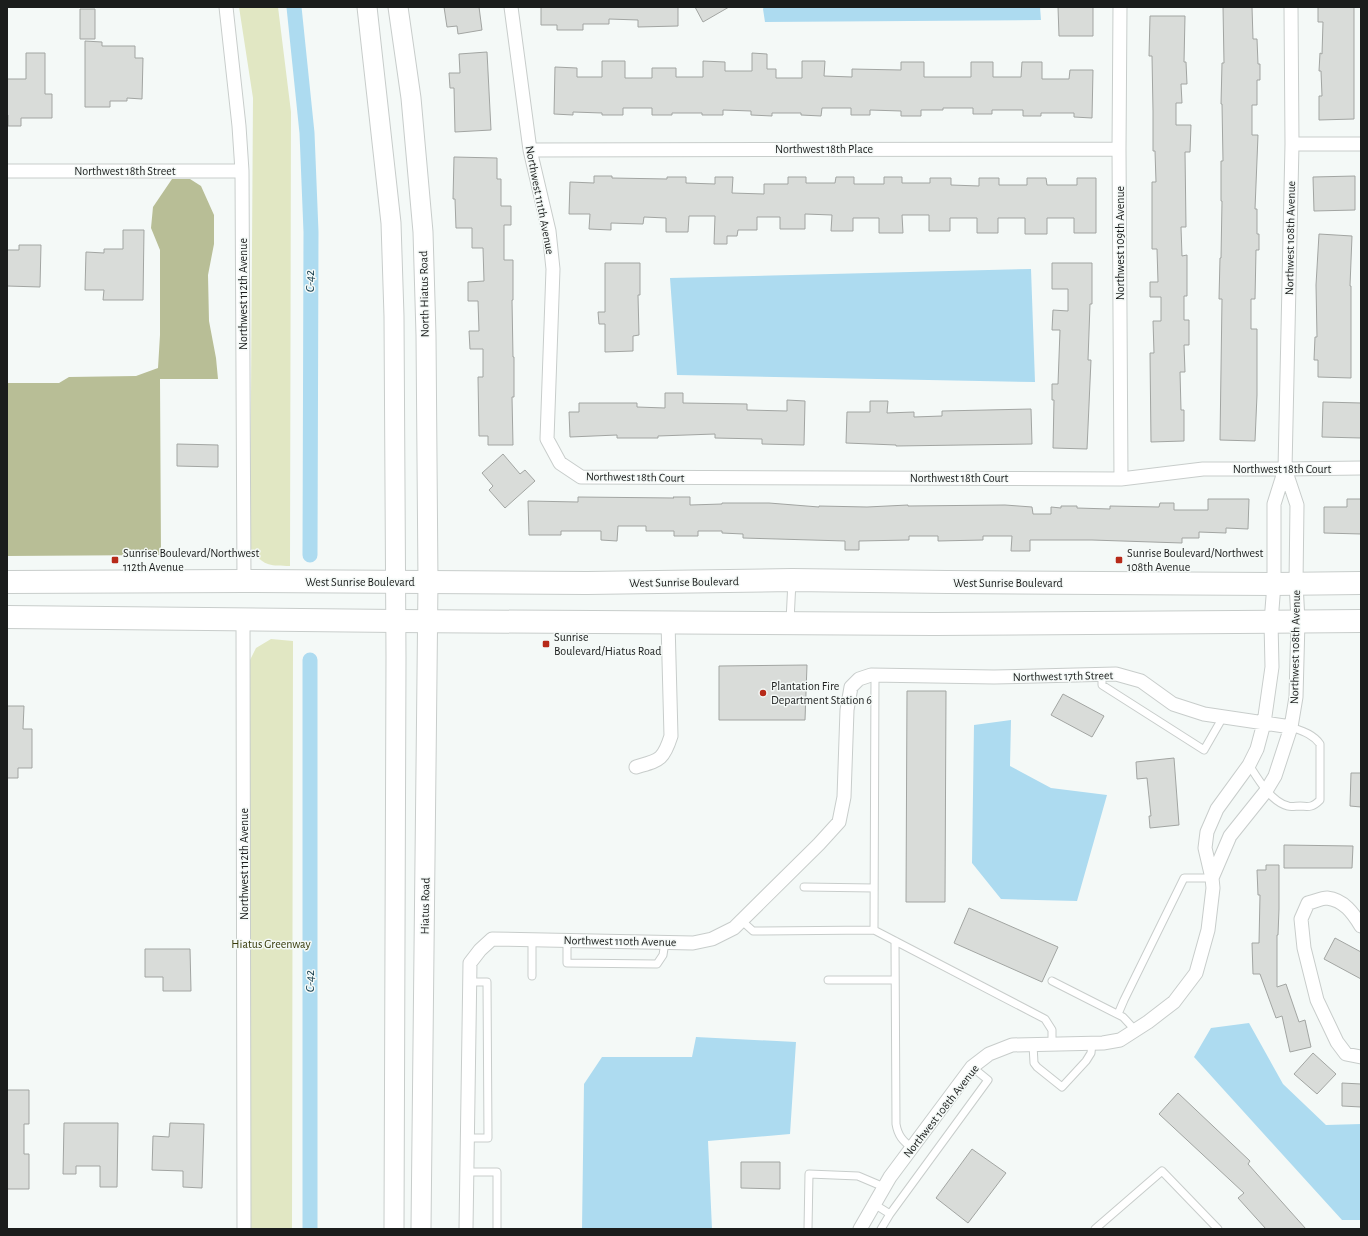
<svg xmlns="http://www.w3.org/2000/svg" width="1368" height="1236" font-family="'Alegreya Sans',sans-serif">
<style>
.green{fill:#e1e7c3}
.forest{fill:#b8be96}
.water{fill:#addbf0}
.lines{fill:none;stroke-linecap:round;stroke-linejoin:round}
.canal{stroke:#addbf0;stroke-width:15}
.building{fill:#d9dcd9;stroke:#a2a5a2}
.service-casing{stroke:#c8cdcb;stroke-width:9}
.minor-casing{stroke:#c8cdcb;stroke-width:15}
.secondary-casing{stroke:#c8cdcb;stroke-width:21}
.trunk-casing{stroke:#c8cdcb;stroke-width:24}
.service{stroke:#fff;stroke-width:7}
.minor{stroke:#fff;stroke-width:13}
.secondary{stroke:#fff;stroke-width:19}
.trunk{stroke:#fff;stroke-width:22}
.poi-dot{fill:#b72a19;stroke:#f4f9f7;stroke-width:1.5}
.labels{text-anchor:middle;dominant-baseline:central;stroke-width:3;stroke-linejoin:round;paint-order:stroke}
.street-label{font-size:12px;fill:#1b1d1c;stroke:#f4f9f7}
.poi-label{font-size:12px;fill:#1b1d1c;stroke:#f4f9f7;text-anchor:start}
.park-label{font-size:12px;fill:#363a09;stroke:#f4f9f7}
.water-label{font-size:13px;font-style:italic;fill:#113848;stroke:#f4f9f7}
</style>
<rect width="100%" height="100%" fill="#f4f9f7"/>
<path class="green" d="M239,7H278L291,112L290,566C269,566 262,566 250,547L253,98Z
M271,639L293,641L292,1229H250V660L256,648Z"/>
<path class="forest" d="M172,179H190L201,186L214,215V244L208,275L209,321L216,358L218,379H160L161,555L7,556V383H59L69,377L136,376L158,368L160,335V250L151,228L153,207Z"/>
<path class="water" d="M764,7H1040L1041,20L765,22L763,9Z
M1031,269L1035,382L677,375L670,278Z
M1011,720L1010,766L1051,788L1107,795L1077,901L1001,899L972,863L974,725Z
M1249,1023L1283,1084L1326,1125L1361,1124V1220H1342L1194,1057L1211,1028Z
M696,1037L796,1042L790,1134L708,1141L712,1229H582L584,1084L602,1057H692Z"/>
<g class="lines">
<path class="canal" d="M294,7L307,133L311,232L310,555
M310,660V1229"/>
</g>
<path class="building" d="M444,7H479L482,30L458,34L457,26L447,27Z
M541,7H678V26L638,27V20L609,19V24H583V30H557V25H541Z
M695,7H729L703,22Z
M1058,7H1093V36H1059Z
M1223,7H1252L1253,39H1257L1258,64H1260V80H1257V105H1252V135H1258L1255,209H1257V234H1259V250H1256L1255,299H1251V329H1257V395L1255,441L1220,440L1222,299H1219L1220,258H1221L1222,201H1221V161H1223L1222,104H1221L1222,63H1224Z
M1318,7H1354V119L1319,120V96H1322L1321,71H1319L1320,53L1322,54L1323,22H1318Z
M80,9H95V39H80Z
M1150,16H1185L1184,62H1186L1187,84H1181L1182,103H1176V125H1191L1190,152H1185L1186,227H1181L1182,256L1187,255V296H1184V320H1189V345H1184L1185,372H1180L1181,410H1184V441L1151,442L1150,353H1154L1153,321H1161V297H1150V282H1158L1157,249H1152V182H1156L1155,151H1153V111L1152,56H1149Z
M85,41L102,42V46H135V58H143L142,99L127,98V101H110V107H85Z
M487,52L491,130L455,132L454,88H450L449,73H460L459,54Z
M26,53H45V94H52V118H21V126H8V115H7V79H26Z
M752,53L767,54V69H776V78H802V61H825L824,76L852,77V69L901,70V62H924V77H971V62H993V77H1021L1022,62H1042V79H1069L1070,70H1093L1092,118L1074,117V113H1041V116H1023V110H992V114H973V108H943V110H921V116H901V111L870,110V115H851V108H822L821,116L801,115V113H772V116L751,115V111L723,110V115H702V113H672V115H652V108H623V115H602V113L573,112V115L554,114L555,67L577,68V77H602V61H625V78H652V68H676V77H703V61L725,62V71H752Z
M454,157L497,158V179H501V206H511V225H504V260H513V300H512L513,357H514V397H512L513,445H488V436H479L478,377H483V349H470L469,331H479L478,301H468V282L484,281L483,248H472V228H456L455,199H453Z
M594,176H612V178L667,179V177H686V183L715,184V177H733L732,193L764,194V184H788V177H806V183H835L836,177H854V184H884V177H902V183H930V178H951V185L979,186V178H999V185H1027V178H1046L1047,185H1077V178H1096V233H1074V218H1047V234H1025V218H998V233H977V218H950V231H929V215H902L903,233H879V218H853V231H831L832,215L805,214V229H780V217H757V230H738L737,236H727V244H714L715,216H689L688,232H666V218L644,217L643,224L611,223V230L589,229L590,214H569L570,182L594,183Z
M1355,176V210L1314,211L1313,177Z
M123,230H144L143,300H103L104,290H85L86,252L104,253V249H123Z
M1319,234L1352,236L1350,286H1351V378L1318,377V360H1314L1315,337H1317L1316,285Z
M19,245H41L40,287L7,286V250H19Z
M605,263H640V295H638L639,335L633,336V351L605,352V324H599L598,312H605Z
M1052,263H1092V304H1090L1088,360H1091L1087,449L1053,448L1054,400H1052V384H1058L1060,330H1052L1053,310L1068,311V289H1052Z
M665,393H683V403L747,404V410L787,411V400L805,401L804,445L762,444V439L715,438V434L658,436V438H617V435L570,437L569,412H579V403H637V407L665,408Z
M870,401H888L887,413L914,412V417L942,416V411L1031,409L1032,444L896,446V445L846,443L847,412H870Z
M1323,402L1361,403V438L1322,437Z
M177,444L218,445V467L177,466Z
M503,454L520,474L525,470L535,481L505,508L489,490L493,486L482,473Z
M578,497L674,498L673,497H690V505L722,504V503H769L819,507V506L867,507L908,505V506L1005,505L1032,507L1033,514H1051V507L1061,508V506H1077V508L1110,509V506L1159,507L1160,503H1174V510H1208V499H1249L1248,529L1226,528V533L1199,532V538H1182V543L1092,540H1030V551H1011L1012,536H983V540L938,541V536H909V540L859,541V550H845V541L743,538V534L722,533V531H698V536H674V531H646V526H618L617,541L601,540V531H561V535H529L528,501L578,502Z
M1347,499H1361V534L1324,533V507H1347Z
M807,665L805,720H719V666Z
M907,691H946L945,902H906Z
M1063,694L1104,716L1092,737L1051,715Z
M7,706H24L23,729H32V768H18V778H7Z
M1174,758L1179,825L1150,828L1149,816H1151L1147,778L1137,779L1136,762Z
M1351,773H1361V807L1350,806Z
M1284,845L1353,846L1352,868H1284Z
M1266,865H1279V909L1278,935H1277V987L1286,984L1299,1022L1305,1020L1311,1047L1290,1052L1282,1016L1276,1018L1260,974H1253L1252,943H1259L1260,895H1258L1257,870H1266Z
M969,908L1058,947L1042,982L954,943Z
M1335,938L1361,952V979L1324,959Z
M145,949H190L191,991H163V977H145Z
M1313,1053L1336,1074L1317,1094L1294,1074Z
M1342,1083L1361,1084V1107L1342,1106Z
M7,1090H29V1124H24V1154H29V1189H7Z
M1178,1093L1250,1161L1248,1164L1306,1229H1266L1238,1198L1244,1193L1159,1114Z
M64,1123H118L117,1187H100V1166H76V1174H63Z
M170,1123L204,1124L202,1188L183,1187V1171L152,1170L153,1136L169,1137Z
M972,1149L1006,1173L968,1223L936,1198Z
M741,1162H780V1189L741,1188Z"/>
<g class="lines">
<g class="service-casing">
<path id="service" d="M790,621L792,581
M1102,674V685L1204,750L1223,717
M1249,765C1258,779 1271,802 1288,806C1291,807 1296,806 1300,806C1310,807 1313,807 1320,800V744C1313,734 1302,731 1291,727
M804,887L874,888
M742,921L753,931L874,930L875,675
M874,930L1045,1019L1052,1030V1044
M532,940V976
M567,941V963L657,964L663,955L665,942
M895,941L896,1124C898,1136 903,1141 912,1148
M828,980H895
M1052,981L1123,1017L1135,1030
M1118,1014L1124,1000L1184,878H1212
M1033,1045L1034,1063L1037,1067L1062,1087L1086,1061L1091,1053L1092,1043
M468,1138H488L487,982H470
M467,1172H497V1229
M874,1204L890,1214L881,1229
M890,1214L988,1080L972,1067
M808,1229L809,1174L858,1176L884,1187
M1095,1229L1162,1171L1218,1229"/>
</g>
<g class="minor-casing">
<path id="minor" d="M226,7L239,126L242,171L244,581
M511,7L530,150L549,231L553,269L547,439L560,463L581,477L1121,479L1203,469H1285L1361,468
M1120,7L1119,149L1121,479
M1292,144H1361
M530,150L1119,149
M7,171H242
M243,619L244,1229
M636,767C659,760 663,761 671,736L668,622
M1212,878L1230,836L1266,791L1275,776L1291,727L1296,697L1298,621L1296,583L1297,505L1285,469
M1361,926C1353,913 1344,900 1327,898C1321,898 1314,902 1308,903L1301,919L1304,948L1317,1000L1337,1042L1346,1054L1361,1057
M466,1229L470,963L480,950L492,939L693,943L712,939L734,928L819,844L839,822L844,797L847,710L851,687L859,679L871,675L994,677L1116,674L1141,681L1173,704L1204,714L1291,727
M860,1229L890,1177L972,1067L989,1054L1012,1045L1103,1043L1120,1040L1148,1022L1174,1002L1196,973L1208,930L1213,888L1212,878L1205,848L1207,832L1217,809L1249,765L1257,749L1264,723L1272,667L1271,622L1274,584V504L1285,469L1292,144L1291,7"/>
</g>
<g class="secondary-casing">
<path id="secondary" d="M367,7L391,223L394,316L396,657L394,1229
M398,7L411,98L423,232L426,335L428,582L421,1229"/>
</g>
<g class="trunk-casing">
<path id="trunk" d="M7,582L244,581L587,583L792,580L947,582L1274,584L1361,583
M7,617L396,621L934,624L1361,621"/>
</g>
<use href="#service" class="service"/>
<use href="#minor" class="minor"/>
<use href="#secondary" class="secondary"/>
<use href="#trunk" class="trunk"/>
</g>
<g class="poi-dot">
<rect x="111" y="556" width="8" height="8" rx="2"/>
<rect x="1115" y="556" width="8" height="8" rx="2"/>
<rect x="542" y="640" width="8" height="8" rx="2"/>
<circle cx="763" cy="693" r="4"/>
</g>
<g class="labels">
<g class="street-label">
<text x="824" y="149">Northwest 18th Place</text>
<text x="125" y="171">Northwest 18th Street</text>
<text transform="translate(540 200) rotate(79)">Northwest 111th Avenue</text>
<text transform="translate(1290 238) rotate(-89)">Northwest 108th Avenue</text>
<text transform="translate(1120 243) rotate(-90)">Northwest 109th Avenue</text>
<text transform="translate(243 294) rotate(-90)">Northwest 112th Avenue</text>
<text transform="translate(424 294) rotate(-91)">North Hiatus Road</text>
<text x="1282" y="469">Northwest 18th Court</text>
<text transform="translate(635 477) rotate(1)">Northwest 18th Court</text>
<text x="959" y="478">Northwest 18th Court</text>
<text x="360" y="582">West Sunrise Boulevard</text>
<text transform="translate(684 582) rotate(-1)">West Sunrise Boulevard</text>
<text x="1008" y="583">West Sunrise Boulevard</text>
<text transform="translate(1295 647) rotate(-89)">Northwest 108th Avenue</text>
<text transform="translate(1063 676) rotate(-1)">Northwest 17th Street</text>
<text transform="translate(244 864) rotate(-90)">Northwest 112th Avenue</text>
<text transform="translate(425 906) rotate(-89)">Hiatus Road</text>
<text transform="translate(620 941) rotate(1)">Northwest 110th Avenue</text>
<text transform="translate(941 1111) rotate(-52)">Northwest 108th Avenue</text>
</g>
<g class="poi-label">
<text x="123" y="553">Sunrise Boulevard/Northwest<tspan x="123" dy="14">112th Avenue</tspan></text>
<text x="1127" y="553">Sunrise Boulevard/Northwest<tspan x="1127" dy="14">108th Avenue</tspan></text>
<text x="554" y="637">Sunrise<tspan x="554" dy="14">Boulevard/Hiatus Road</tspan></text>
<text x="771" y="686">Plantation Fire<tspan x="771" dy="14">Department Station 6</tspan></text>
</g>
<g class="park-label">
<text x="271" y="944">Hiatus Greenway</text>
</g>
<g class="water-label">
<text transform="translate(310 281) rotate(-90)">C-42</text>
<text transform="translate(310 981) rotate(-90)">C-42</text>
</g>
</g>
<rect width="1368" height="1236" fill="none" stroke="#1b1d1c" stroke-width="16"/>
</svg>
